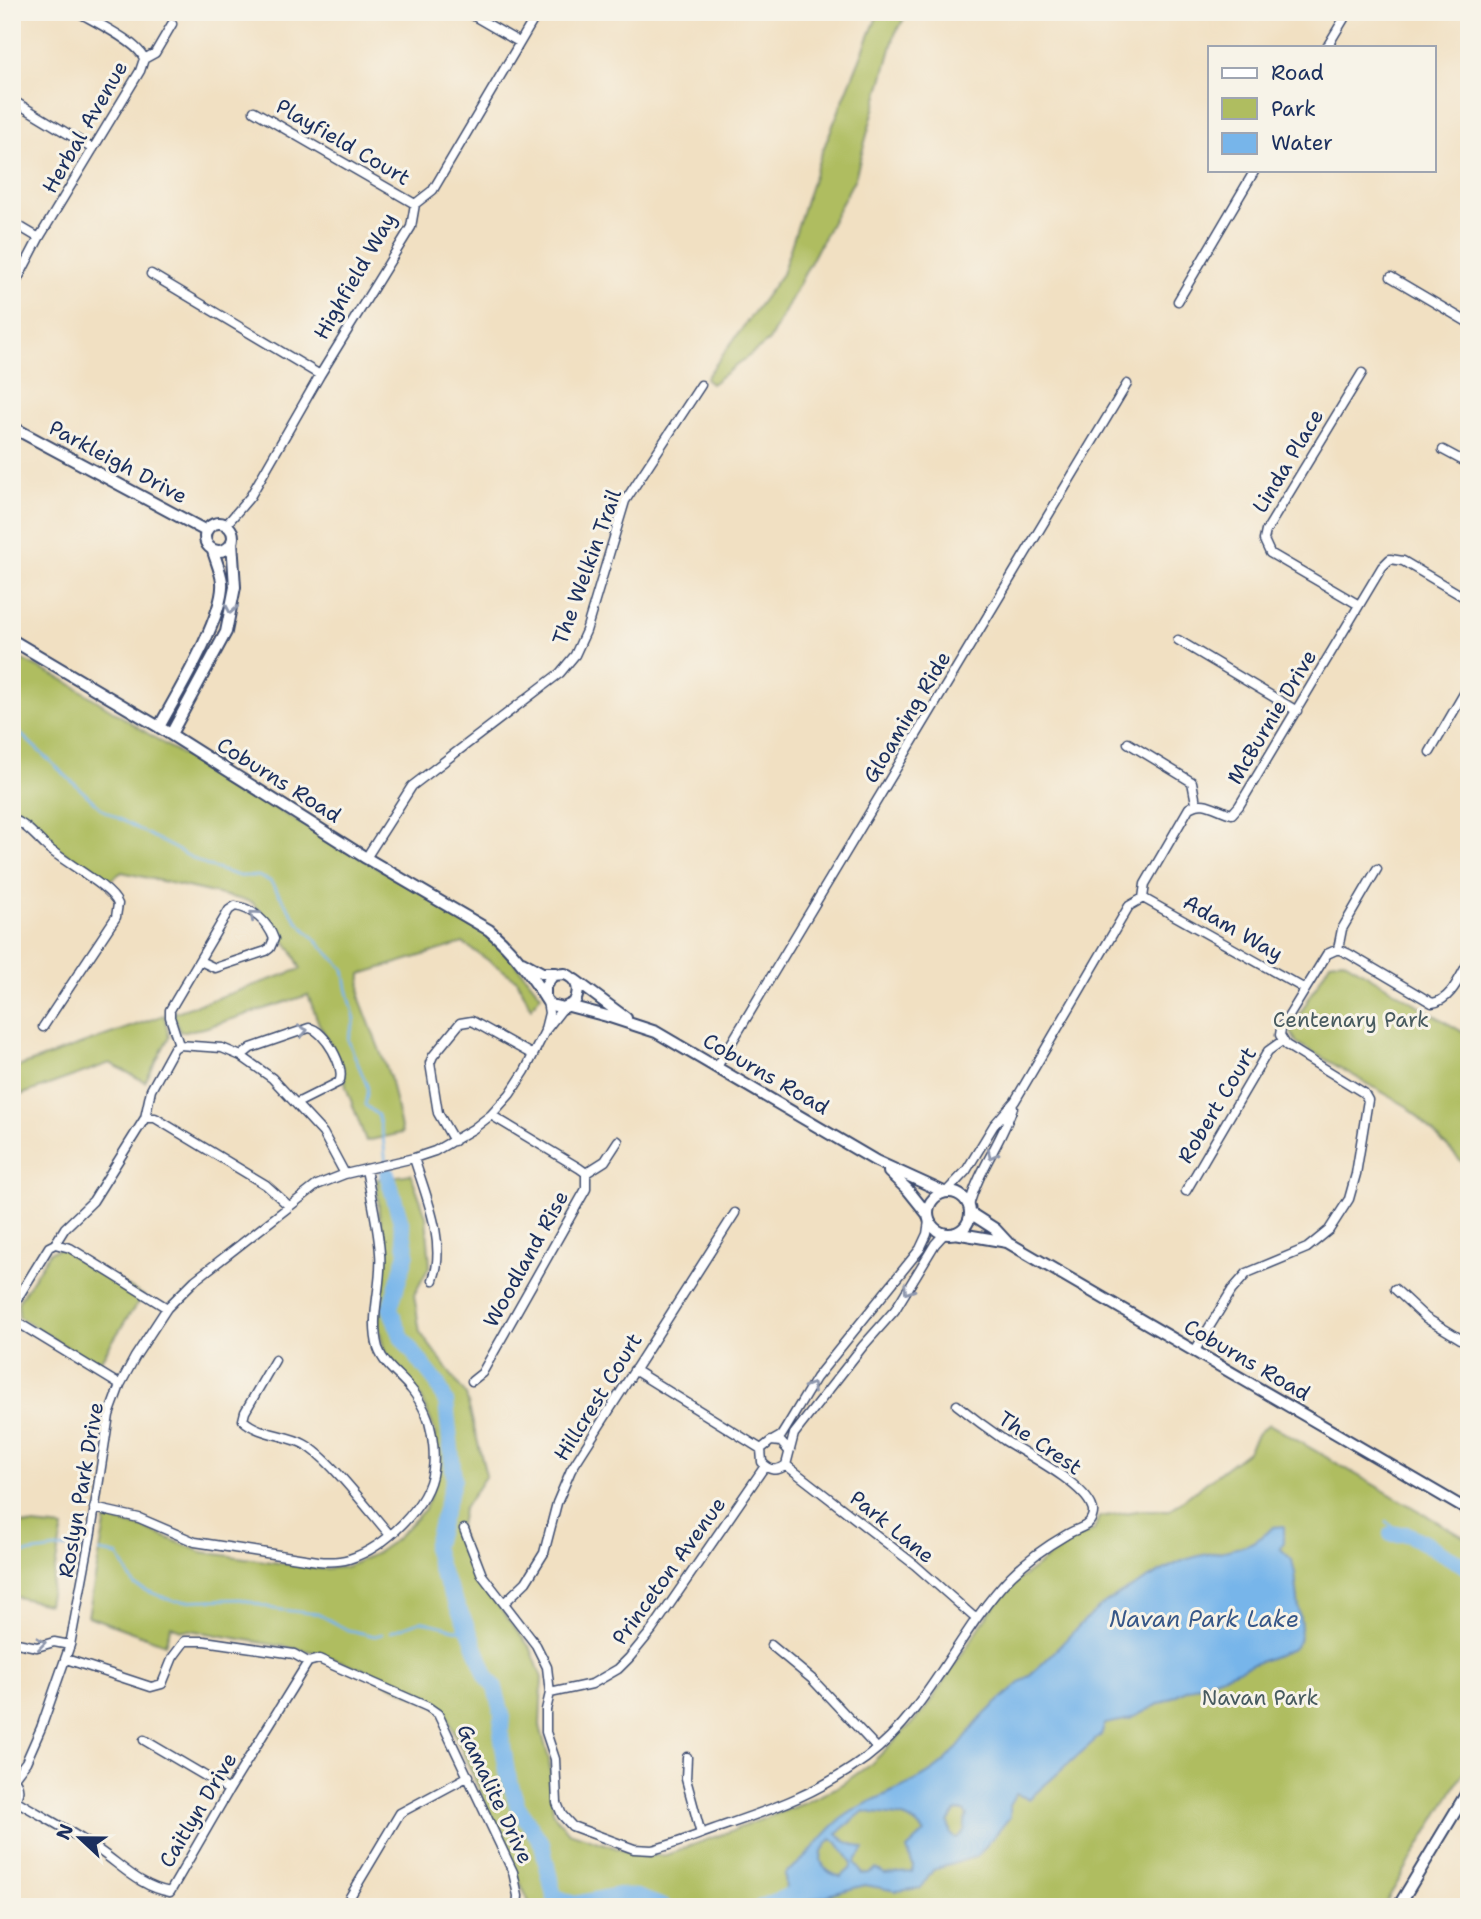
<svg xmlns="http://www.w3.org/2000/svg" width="1481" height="1919" font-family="'Shantell Sans',sans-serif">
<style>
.green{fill:#afbd60;stroke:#65765f;stroke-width:2}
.water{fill:#77b5ea;stroke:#4972a4;stroke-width:2;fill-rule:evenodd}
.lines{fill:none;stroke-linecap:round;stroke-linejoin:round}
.stream{stroke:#77b5ea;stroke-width:2.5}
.river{stroke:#77b5ea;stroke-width:16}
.street-casing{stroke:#3b4a6d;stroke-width:11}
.secondary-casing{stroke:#3b4a6d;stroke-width:14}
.street{stroke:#fff;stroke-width:8}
.secondary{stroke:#fff;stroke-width:10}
.oneway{stroke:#8d97ae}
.labels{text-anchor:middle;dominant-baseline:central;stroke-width:6;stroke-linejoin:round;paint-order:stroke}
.street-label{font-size:21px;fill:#1b2f5e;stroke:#f7f3e8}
.park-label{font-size:21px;fill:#475a5f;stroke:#f7f3e8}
.water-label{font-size:23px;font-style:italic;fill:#375788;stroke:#f7f3e8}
</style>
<rect width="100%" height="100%" fill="#f7f3e8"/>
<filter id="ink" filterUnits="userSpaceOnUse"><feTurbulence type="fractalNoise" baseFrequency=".0143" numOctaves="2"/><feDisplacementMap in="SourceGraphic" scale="14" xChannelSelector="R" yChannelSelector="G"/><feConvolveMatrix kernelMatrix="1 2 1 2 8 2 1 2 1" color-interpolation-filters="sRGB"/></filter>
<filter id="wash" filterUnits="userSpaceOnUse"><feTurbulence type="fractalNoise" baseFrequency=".00686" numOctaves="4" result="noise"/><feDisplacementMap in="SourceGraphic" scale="28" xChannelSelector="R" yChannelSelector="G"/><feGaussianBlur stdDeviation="1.57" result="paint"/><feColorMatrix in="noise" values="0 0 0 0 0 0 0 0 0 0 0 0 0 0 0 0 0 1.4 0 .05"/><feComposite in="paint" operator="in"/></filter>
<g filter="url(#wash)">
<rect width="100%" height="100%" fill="#f1e0c2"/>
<path class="green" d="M879,12H908L895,34L855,178L769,341L711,384L705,379L782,274L820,157Z
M12,655L68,682L169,747L491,933L541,995L531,1008L517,980L463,943L361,974L360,999L390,1077L402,1133L366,1141L346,1087L344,1068L319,1024L308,995L204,1028L180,1032L173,1013L301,969L291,949L252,902L122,872L107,882L49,842L17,807H12Z
M1343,960L1469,1036V1169L1408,1107L1297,1043L1290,1031L1330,962Z
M164,1015L169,1037L145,1082L110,1063L12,1098V1069Z
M411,1174L426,1216L430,1265L414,1295L420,1332L466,1395L486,1475L463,1510L459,1530L478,1579L531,1649L542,1678L540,1726L549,1759L553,1812L559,1822L569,1832L640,1856L666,1855L803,1804L836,1788L871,1764L923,1712L992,1609L1017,1581L1074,1539L1094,1530L1099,1517L1143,1510H1170L1248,1451L1258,1433L1269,1424L1469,1540V1763L1383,1907H1117L1112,1903L1094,1907H531L449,1721L444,1712L435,1705L373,1677L374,1673L315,1652L190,1630H181L171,1626L165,1644L88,1616L106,1519L143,1528L202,1552L322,1569L346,1567L375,1554L395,1540L425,1509L436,1481L435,1431L422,1399L405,1376L394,1365L384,1349L378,1324L384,1276L385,1242L379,1213L377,1179Z
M61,1248L144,1296L129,1315L97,1366L19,1317L18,1302L50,1252Z
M12,1523L63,1528L48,1604L12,1596Z"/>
<path class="water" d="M1284,1526V1542L1280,1548L1292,1560L1295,1573L1301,1628L1299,1641L1293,1649L1186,1690L1130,1719L1105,1724L1101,1735L1029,1799L1016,1794L1010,1804V1817L978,1856L933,1870L921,1888L897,1891L865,1885L795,1904L786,1893L785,1873C808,1860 820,1835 841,1819C874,1794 918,1787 947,1759C961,1745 971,1728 985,1714C1006,1693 1031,1676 1052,1654C1072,1634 1090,1611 1115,1597C1136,1586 1158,1572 1180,1562C1209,1549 1248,1555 1273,1527ZM864,1811C888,1818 907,1809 924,1833L907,1849L913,1866L912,1872L885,1874L876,1869L869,1873L862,1874L855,1862L864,1849L845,1841L837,1833ZM956,1811H964L967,1815C961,1825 971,1829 956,1838L951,1835L948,1822ZM831,1839L838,1843L852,1863L850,1869L841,1877C820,1871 814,1856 831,1839Z"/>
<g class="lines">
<path class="stream" d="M12,726L103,810L207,866L239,876H258L270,881L298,922L344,969L347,988L355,1019L348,1040L368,1088L365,1105L378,1115L383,1137L387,1174
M1386,1522L1408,1534
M100,1552L118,1555L135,1586L173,1601L241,1599L274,1609L318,1614L348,1630L375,1636L382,1634
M12,1555L71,1547L85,1550
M391,1632L421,1621L470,1633"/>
<path class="river" d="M387,1174L401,1222L407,1253L390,1308L402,1338L437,1383L446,1402L454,1479L434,1547L441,1572L470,1633L486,1675L495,1688L502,1714L501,1733L507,1772L517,1805L542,1844L554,1896L574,1904L618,1895L637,1897L664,1907
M1391,1534H1408L1469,1568
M761,1907L788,1896"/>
</g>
</g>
<g filter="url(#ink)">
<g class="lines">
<g class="street-casing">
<path id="street" d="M78,12C93,21 140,43 144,59
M467,12L519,42
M1327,47L1348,12
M12,100L93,149
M254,111L415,204
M12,222L39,238
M151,274L320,375
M1391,277L1469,323
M12,290L39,238L140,71L144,59L155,53L172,24
M1178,301L1255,170
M1443,450L1469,464
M226,525L250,497L320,375L411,227L415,204L433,190L538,12
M1359,605L1270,553L1264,540L1266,531L1362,373
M1178,640L1297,711
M1128,743L1192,782L1196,803
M1430,752L1469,685
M12,819C26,824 35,836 46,846C63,862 111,886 118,904L116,917L43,1027
M366,858L412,786L560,673L575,655L586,631L625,501L701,385
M1143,898L1145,884L1189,808C1204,798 1216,810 1232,814L1239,806L1382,567L1390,559L1403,561L1469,600
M1143,898L1305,989
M1338,949L1342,929L1377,869
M200,961L215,968L266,951L270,948L274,939C268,922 252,908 235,906L229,910L170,1010V1017L179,1045L222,1048L241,1056L272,1078L323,1133L345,1174
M545,1029L549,1013L547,1001
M241,1056L251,1048L309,1028C324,1029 347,1069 339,1082L297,1103
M717,1067L1127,384
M145,1118L151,1090L174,1048L179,1045
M454,1141L438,1113L430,1063L433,1056L460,1023L472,1021L533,1055
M414,1158C425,1194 447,1243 433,1280
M586,1173L605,1161L618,1141
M947,1191L966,1171L994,1125L1015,1101L1129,906L1143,898
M1186,1191L1268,1051L1282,1041
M969,1206C978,1171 1002,1141 1013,1107
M55,1244L65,1228L93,1201L145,1118H155L266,1185L289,1206
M1395,1289L1426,1318L1469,1344
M12,1307L49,1247L55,1244L70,1248L167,1308
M12,1319L120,1385
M1194,1352L1232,1290L1247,1273L1307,1248L1329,1230L1349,1199L1356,1174L1368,1100L1364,1093L1286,1045L1280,1035L1281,1029L1327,954L1338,949L1349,954L1432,1003C1451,1001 1460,976 1469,961
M275,1360L245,1412L243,1420C259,1435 285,1434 304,1444C329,1457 370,1512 390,1535
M634,1370L761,1449
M472,1381L482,1373L586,1189V1173L579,1168L491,1115
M774,1440L781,1436L786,1428L816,1378L920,1249L927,1234L929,1221
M789,1451L781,1442L771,1441L761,1449L762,1462C769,1471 777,1472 786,1465L794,1434L863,1346L895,1310L935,1244L945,1233
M786,1465L915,1565L975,1618
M94,1508L139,1518L195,1542L318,1561C329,1562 339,1562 349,1559C384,1548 429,1506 433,1469C435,1455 433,1436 429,1422C426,1412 418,1397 411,1389C400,1375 384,1366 378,1348C369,1315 383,1285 380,1253C378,1225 371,1197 366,1169
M464,1529L482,1575L536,1645L547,1667L550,1693L546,1710V1732L555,1759L557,1803L562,1815L572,1826L634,1849L652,1850C676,1844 699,1834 723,1826C776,1808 820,1792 866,1758C930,1710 957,1632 1011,1576C1027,1560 1047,1546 1066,1535C1072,1531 1080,1529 1086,1525C1091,1522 1095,1513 1092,1507C1083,1483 1026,1454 1004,1440C988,1429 972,1417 957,1405
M504,1603L526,1582L544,1553L557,1503L571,1470L735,1213
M12,1642L37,1647L54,1642L70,1645
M771,1645L812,1679L877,1748
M66,1659L151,1687L162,1684L173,1657L185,1641H204L294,1654L308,1662
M308,1662L319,1659L428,1707L438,1714L513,1872L518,1896L517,1907
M550,1693L592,1684L618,1669L629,1658L652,1630L765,1466
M144,1740L229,1790
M687,1757L686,1779L701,1834
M12,1777C20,1785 21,1795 12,1802
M14,1778L26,1762L41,1728L70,1645L91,1532L109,1415L120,1385L135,1357L167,1308L195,1280L317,1185L345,1174L414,1158L435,1151L473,1129L491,1115L510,1094L525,1071L545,1031L563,1008
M15,1800C43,1817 73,1832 100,1851C123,1867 141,1887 170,1892L229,1790L308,1662
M344,1907L400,1813L469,1776"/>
</g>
<g class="secondary-casing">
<path id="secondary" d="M12,427L206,531
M205 537a14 14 0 1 1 28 0a14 14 0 1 1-28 0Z
M12,640L159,727L366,858L489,930C513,950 531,974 547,1001L551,1005L563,1008L574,1003C581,991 578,979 565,974L553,975L545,986V998
M159,727C176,696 225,615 222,582C221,572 216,561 213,551
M171,734L226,632L235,587L232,541
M522,962L542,973H556
M575,980L626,1018
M569,1006L607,1016L656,1032L876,1161L944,1192
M889,1172L908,1190L928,1215
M928 1213a21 21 0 1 1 42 0a21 21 0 1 1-42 0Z
M970,1213L995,1229L1007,1242L1469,1511
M955,1233L1007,1242
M1398,1907L1469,1789"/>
</g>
<use href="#street" class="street"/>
<use href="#secondary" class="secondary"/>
</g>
<defs><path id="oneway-chevron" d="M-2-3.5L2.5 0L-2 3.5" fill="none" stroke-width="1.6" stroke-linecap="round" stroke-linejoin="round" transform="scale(1.75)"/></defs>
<g class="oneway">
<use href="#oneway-chevron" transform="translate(231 609) rotate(100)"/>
<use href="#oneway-chevron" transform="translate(254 915) rotate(-139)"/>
<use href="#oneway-chevron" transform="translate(303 1031) rotate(-12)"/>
<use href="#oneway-chevron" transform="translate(992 1154) rotate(118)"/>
<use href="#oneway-chevron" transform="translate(908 1290) rotate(123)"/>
<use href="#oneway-chevron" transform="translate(811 1387) rotate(-59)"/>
<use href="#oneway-chevron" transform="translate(41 1643) rotate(-8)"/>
</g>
</g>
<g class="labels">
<g class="street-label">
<text transform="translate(85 127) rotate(-60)">Herbal Avenue</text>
<text transform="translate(343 142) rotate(30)">Playfield Court</text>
<text transform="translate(355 276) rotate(-60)">Highfield Way</text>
<text transform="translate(1288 461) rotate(-59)">Linda Place</text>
<text transform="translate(118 462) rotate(28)">Parkleigh Drive</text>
<text transform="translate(587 567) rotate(-70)">The Welkin Trail</text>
<text transform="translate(907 717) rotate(-59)">Gloaming Ride</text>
<text transform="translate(1272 717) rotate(-59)">McBurnie Drive</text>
<text transform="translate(279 780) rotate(32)">Coburns Road</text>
<text transform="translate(1233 928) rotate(30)">Adam Way</text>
<text transform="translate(766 1074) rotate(30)">Coburns Road</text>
<text transform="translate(1217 1105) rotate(-59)">Robert Court</text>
<text transform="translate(526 1259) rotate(-61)">Woodland Rise</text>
<text transform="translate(1247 1360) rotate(30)">Coburns Road</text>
<text transform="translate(598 1397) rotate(-58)">Hillcrest Court</text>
<text transform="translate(1040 1443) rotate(34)">The Crest</text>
<text transform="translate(81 1490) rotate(-80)">Roslyn Park Drive</text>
<text transform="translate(892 1527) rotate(39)">Park Lane</text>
<text transform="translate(669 1571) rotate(-54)">Princeton Avenue</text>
<text transform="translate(495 1794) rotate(65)">Gamalite Drive</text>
<text transform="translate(198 1810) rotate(-59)">Caitlyn Drive</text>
</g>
<g class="park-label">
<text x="1351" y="1020">Centenary Park</text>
<text x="1260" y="1698">Navan Park</text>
</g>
<g class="water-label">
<text x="1204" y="1619">Navan Park Lake</text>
</g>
</g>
<rect width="1481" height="1919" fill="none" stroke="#f7f3e8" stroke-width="42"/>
<rect x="1208" y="46" width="228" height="126" fill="#f7f3e8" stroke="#9fa5b1" stroke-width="2"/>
<rect x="1222" y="68" width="35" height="10" fill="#ffffff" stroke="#9fa5b1" stroke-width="2"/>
<text x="1271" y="80" font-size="21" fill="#1b2f5e">Road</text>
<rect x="1222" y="98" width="35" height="21" fill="#afbd60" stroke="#9fa5b1" stroke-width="2"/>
<text x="1271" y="116" font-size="21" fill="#1b2f5e">Park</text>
<rect x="1222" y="133" width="35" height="21" fill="#77b5ea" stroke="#9fa5b1" stroke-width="2"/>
<text x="1271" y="150" font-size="21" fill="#1b2f5e">Water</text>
<g transform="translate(80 1838) rotate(292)" stroke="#f7f3e8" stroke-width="5" paint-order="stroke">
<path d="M0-5L12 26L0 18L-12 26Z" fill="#1b2f5e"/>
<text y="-10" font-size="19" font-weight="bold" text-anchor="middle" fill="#1b2f5e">N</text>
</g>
</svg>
